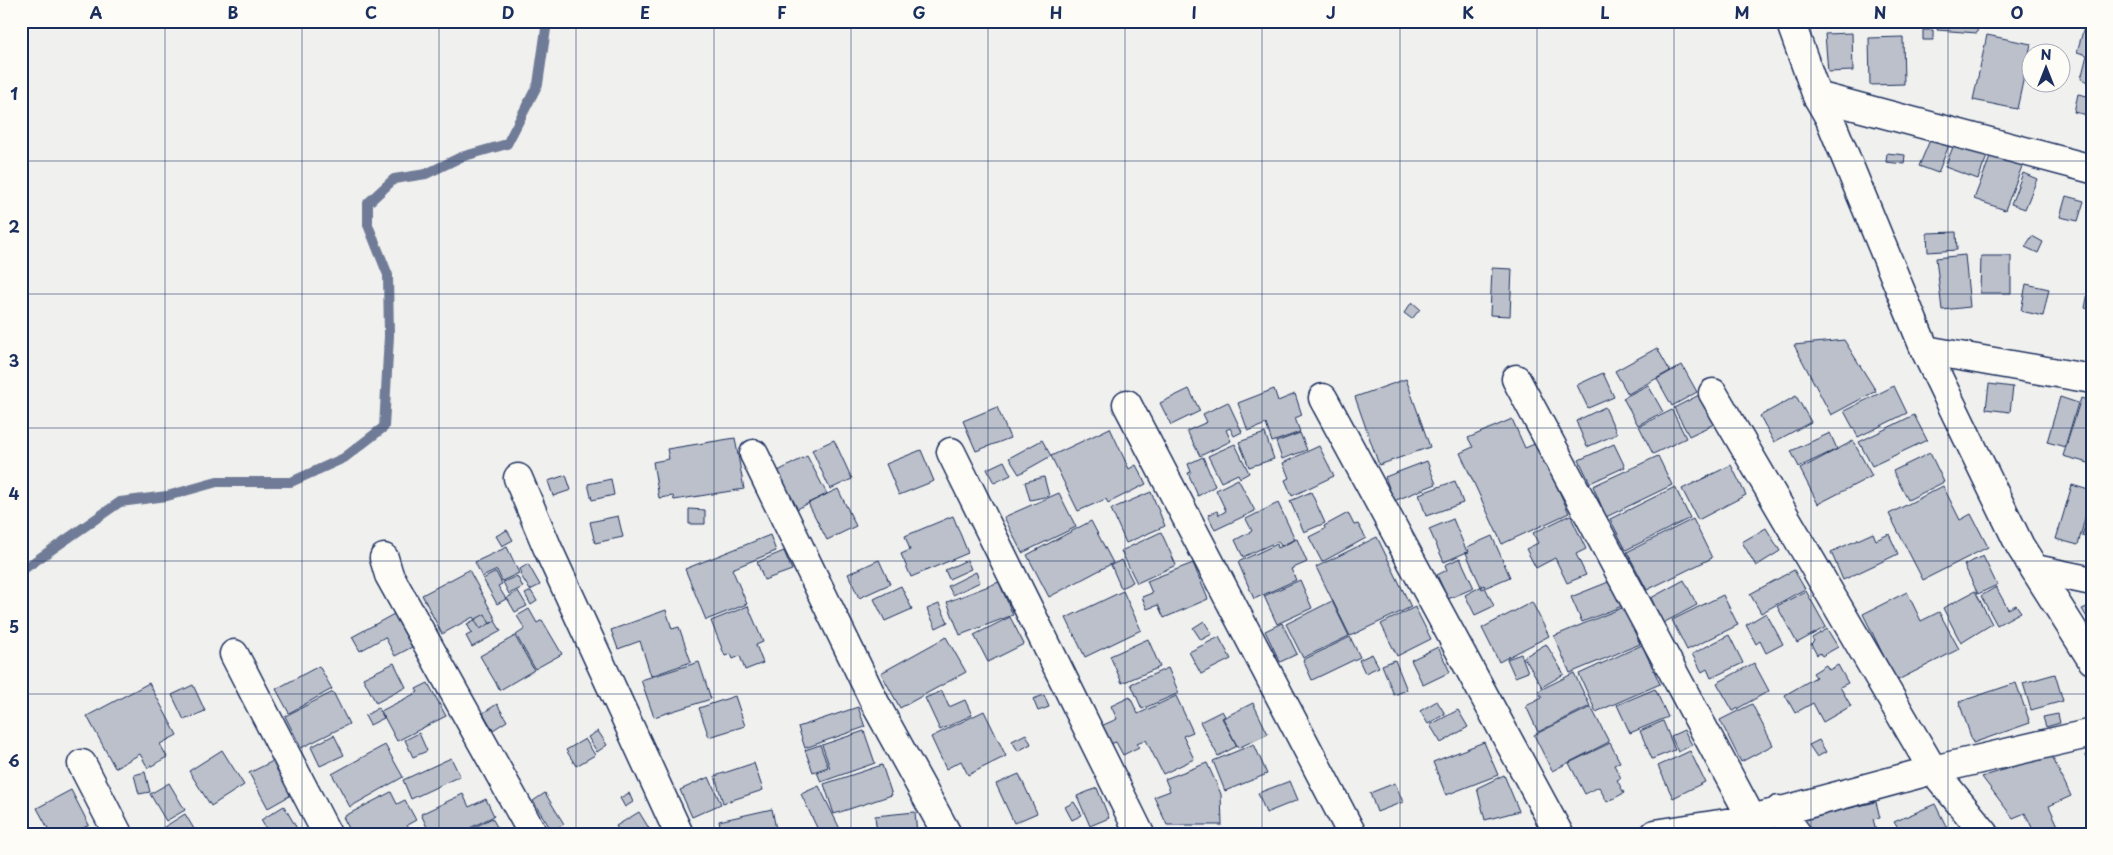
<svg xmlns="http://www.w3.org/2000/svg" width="2113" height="855" font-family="'Playpen Sans',sans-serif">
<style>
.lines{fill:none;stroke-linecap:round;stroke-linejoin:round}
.stream{stroke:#6f7b97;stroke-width:10}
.building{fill:#bbc0ca;stroke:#1b2f5e}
.minor-casing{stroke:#1b2f5e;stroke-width:31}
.tertiary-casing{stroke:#1b2f5e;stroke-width:31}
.minor{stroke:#fdfcf7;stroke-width:28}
.tertiary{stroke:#fdfcf7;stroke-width:28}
.grid{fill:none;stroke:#1b2f5e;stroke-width:1;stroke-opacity:0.55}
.neatline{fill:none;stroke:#1b2f5e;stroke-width:2}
.grid-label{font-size:16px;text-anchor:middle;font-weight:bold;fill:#1b2f5e}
</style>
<rect width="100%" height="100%" fill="#f0f0ee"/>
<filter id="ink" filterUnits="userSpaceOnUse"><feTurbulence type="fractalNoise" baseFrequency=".02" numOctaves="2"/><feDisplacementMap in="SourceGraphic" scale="10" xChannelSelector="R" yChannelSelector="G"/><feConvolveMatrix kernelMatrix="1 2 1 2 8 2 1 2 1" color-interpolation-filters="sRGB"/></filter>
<g filter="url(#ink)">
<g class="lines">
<path class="stream" d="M21,571L120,502L167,496L217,482H291L344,458L384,427L389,336L388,275L368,225V203L394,179L426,174L461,157L507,144L538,84L546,29L543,21"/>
</g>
<path class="building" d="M1938,21H1978L1977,33L1937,30Z
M2085,24L2092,26V83L2081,79L2087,55L2077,52Z
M1923,30H1933V40H1923Z
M1852,33L1853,71L1828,72L1825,34Z
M1987,35L2031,44L2017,109L1973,100Z
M1903,37L1904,84L1870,85L1869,38Z
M2078,94L2092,97V116L2074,112Z
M1933,133L1951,140L1938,173L1919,166Z
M1955,142L1988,154L1978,179L1945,167Z
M1992,152L2023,164L2005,210L1974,199Z
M1887,153L1905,155L1904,164L1886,162Z
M2023,173L2037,179L2025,209L2011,204Z
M2066,196L2084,201L2078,221L2060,217Z
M1956,232L1957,250L1928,252L1927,233Z
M2032,236L2043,242L2038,253L2025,247Z
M1965,255L1970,307L1942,310L1936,258Z
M1981,256H2011V293H1980Z
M1492,268L1512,269L1510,316L1490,315Z
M2092,272V310L2085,308Z
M2026,284L2049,289L2043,316L2021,311Z
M1412,302L1420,309L1412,319L1404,313Z
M1844,340L1876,391L1831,415L1794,345Z
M1657,348L1670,371L1628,394L1615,371Z
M1682,365L1697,392L1672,406L1657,379Z
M1603,373L1614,397L1588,408L1577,385Z
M1406,379L1430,447L1379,465L1355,397Z
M1989,384L2013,387L2010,412L1986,409Z
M1648,385L1663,412L1638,425L1623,398Z
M1894,386L1907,413L1858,437L1844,411Z
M1189,389L1200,411L1171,425L1160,403Z
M1274,389L1278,401L1295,394L1302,415L1295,418L1300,432L1272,442L1266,424L1248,431L1238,403Z
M1699,395L1714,424L1689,436L1674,408Z
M1796,396L1811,422L1774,442L1760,416Z
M2060,397L2078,403L2065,447L2047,442Z
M2081,398L2092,402V464L2063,456Z
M1228,402L1242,432L1234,436L1230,428L1226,430L1231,441L1200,456L1187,431L1207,422L1203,414Z
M997,407L1010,438L976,451L963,421Z
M1605,407L1617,434L1587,447L1576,421Z
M1672,410L1686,438L1653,454L1639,426Z
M1914,415L1927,440L1872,466L1859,442Z
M1512,419L1525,448L1537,443L1569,513L1502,544L1460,453L1473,447L1468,438Z
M1110,428L1129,469L1136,465L1146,484L1108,503L1106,499L1078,511L1051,456Z
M1265,433L1274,459L1249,467L1239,442Z
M1300,433L1307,450L1282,459L1276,442Z
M1830,433L1837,449L1799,467L1791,451Z
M735,438L744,489L674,500L673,496L659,498L653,462L669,459L667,449Z
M834,440L852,479L830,489L812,450Z
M1042,440L1051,456L1019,474L1009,458Z
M1853,441L1872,476L1818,504L1800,469Z
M1235,444L1249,473L1240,478L1238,474L1221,482L1208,456Z
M1614,444L1625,467L1590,483L1579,460Z
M1319,446L1334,476L1292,496L1285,480L1289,478L1283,463Z
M921,450L934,481L899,495L886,464Z
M1930,453L1944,482L1908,500L1893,471Z
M807,456L827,494L797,509L778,471Z
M1658,456L1672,485L1606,517L1593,486Z
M1203,457L1215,486L1198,496L1188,473L1191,472L1188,464Z
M1004,461L1011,475L994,483L987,469Z
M1427,461L1436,484L1394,501L1385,477Z
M1731,465L1746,495L1698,520L1682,489Z
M566,475L571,490L553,496L548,481Z
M1044,477L1049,496L1030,500L1025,482Z
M611,479L614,495L592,500L588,484Z
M1238,479L1255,511L1215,530L1208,515L1217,511L1219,515L1226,511L1216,490Z
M1455,481L1463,503L1426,516L1419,494Z
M2072,485L2092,491L2078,545L2056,539Z
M1943,486L1960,520L1971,514L1988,547L1923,580L1889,514Z
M1675,487L1690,518L1626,550L1610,519Z
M838,489L856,526L827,540L808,503Z
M1151,492L1165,526L1126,543L1111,509Z
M1311,492L1325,523L1304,532L1290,501Z
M1059,493L1076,527L1022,553L1004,517Z
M2092,502V538L2082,536Z
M1278,503L1295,539L1281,546L1278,541L1243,557L1235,540L1252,531L1246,519Z
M689,509L705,510V524H689Z
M1348,513L1354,525L1358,524L1366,538L1322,562L1309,537L1325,529L1324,526Z
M1570,515L1586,549L1576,554L1586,575L1567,583L1555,558L1536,568L1526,549L1538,543L1533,533Z
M618,516L623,537L595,543L590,522Z
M953,516L968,553L911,577L901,554L910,550L905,536Z
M1453,519L1467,552L1444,562L1429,529Z
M1693,519L1712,558L1647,590L1627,552Z
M1091,521L1113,563L1049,597L1027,555Z
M1766,528L1780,551L1756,566L1742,542Z
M507,530L513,540L502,546L496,536Z
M1161,532L1176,565L1137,583L1121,551Z
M1873,533L1876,540L1889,534L1898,554L1843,580L1831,552Z
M770,535L776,551L732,569L747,604L706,620L685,569Z
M1492,536L1510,577L1482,589L1466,553L1469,552L1467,547Z
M1377,537L1411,607L1350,636L1316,567Z
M1297,539L1307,562L1291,569L1296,580L1254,599L1238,562L1277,544L1278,548Z
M507,547L519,573L502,581L497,570L482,577L475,562Z
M784,551L792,570L764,580L757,562Z
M1983,556L1997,585L1978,594L1964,565Z
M1460,558L1474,588L1448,599L1437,575L1447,570L1445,565Z
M879,560L890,584L859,598L848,574Z
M967,560L971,569L949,579L945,570Z
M1122,560L1133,582L1121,588L1111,565Z
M1193,563L1208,599L1164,618L1158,605L1147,609L1142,597L1152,593L1147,581Z
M528,564L540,585L530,590L520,574L522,573L520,569Z
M469,570L496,620L480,629L473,617L442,634L422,595Z
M1794,570L1805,589L1761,613L1750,594Z
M496,572L502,584L498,586L506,599L497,604L483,579Z
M976,572L980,582L953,595L948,586Z
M517,576L523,587L509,594L503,582Z
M1300,580L1312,608L1277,624L1264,596Z
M1684,580L1697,605L1663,623L1651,598Z
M1611,581L1622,606L1582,622L1571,597Z
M999,582L1013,615L960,635L947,602Z
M1484,585L1494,606L1475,615L1465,595Z
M901,586L912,609L885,621L874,599Z
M1996,587L2008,609L2016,605L2021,612L1997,625L1981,596Z
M518,591L527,606L515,612L507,598Z
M531,591L537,601L531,605L525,594Z
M1123,591L1141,630L1085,657L1066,618Z
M1806,591L1826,627L1797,643L1777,606Z
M1975,591L1992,624L1961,643L1943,608Z
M1907,592L1921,621L1939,612L1959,649L1896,681L1863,614Z
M1723,595L1738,625L1687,650L1672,620Z
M1332,601L1349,636L1303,658L1286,624Z
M1532,602L1549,636L1499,662L1482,628Z
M939,604L948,622L936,628L927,609Z
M2092,605V626L2082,609Z
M748,606L763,642L756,645L763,663L745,670L740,656L733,659L731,654L725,656L711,621Z
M1415,607L1431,639L1397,656L1381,624Z
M1624,607L1640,644L1570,673L1554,636Z
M529,609L537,623L542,620L562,654L535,669L516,635L525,629L517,616Z
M666,610L672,629L679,627L691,662L651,676L640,641L618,649L611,630Z
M1766,613L1783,644L1766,653L1760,641L1756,644L1746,625Z
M394,614L412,647L395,656L385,637L360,651L352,637Z
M485,614L490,624L495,621L501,631L472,647L466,636L472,633L467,624Z
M1010,617L1024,644L988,662L974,635Z
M1204,621L1212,634L1201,640L1193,628Z
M1282,623L1297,654L1280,662L1265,631Z
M1827,629L1838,647L1822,656L1820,653L1817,655L1811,644L1814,641L1812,638Z
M1729,635L1743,663L1711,678L1707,669L1702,672L1692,654Z
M515,636L534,670L500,690L480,656Z
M946,637L966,672L900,708L881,673Z
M1219,637L1231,659L1201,674L1189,652Z
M1350,637L1360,657L1312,680L1303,660Z
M1148,639L1160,667L1122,683L1110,656Z
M1546,644L1564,674L1542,687L1524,657Z
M1642,645L1660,684L1596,712L1579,674Z
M1438,647L1450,672L1423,685L1411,660Z
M1372,654L1379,667L1365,673L1359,660Z
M1521,654L1528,672L1515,677L1507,659Z
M1395,660L1407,690L1394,695L1382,665Z
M699,662L711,699L654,717L641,680Z
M394,663L406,687L376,703L363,678Z
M1754,663L1769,691L1733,711L1717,683Z
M1826,665L1829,670L1838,665L1848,683L1840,687L1851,706L1823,722L1813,703L1795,713L1785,695L1816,677L1813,673Z
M319,666L332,689L289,713L276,689Z
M1168,668L1179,693L1142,709L1131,684Z
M1574,673L1590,706L1538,732L1526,706L1542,698L1538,691Z
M2055,674L2063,701L2031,710L2023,683Z
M149,683L177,735L160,744L167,757L148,768L140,754L115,768L87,716Z
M428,683L446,716L397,741L381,711L418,692L416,689Z
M2016,683L2030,723L1973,743L1959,702Z
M193,685L205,711L184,720L172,695Z
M1655,689L1668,717L1630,733L1617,705Z
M942,691L949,707L965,700L972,715L940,730L925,698Z
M333,692L349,724L301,748L285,716Z
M1044,695L1049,707L1038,711L1033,699Z
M735,696L745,726L709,737L699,708Z
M1176,696L1193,732L1183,736L1194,759L1163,774L1146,740L1137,744L1139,747L1123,755L1116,742L1110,744L1101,726L1117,719L1111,706L1130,697L1138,714Z
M1437,701L1445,714L1428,724L1420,711Z
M1253,703L1268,734L1238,748L1223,718Z
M497,704L507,721L493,730L483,713Z
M1752,704L1773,745L1741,762L1720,720Z
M858,707L865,727L805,748L798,727Z
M1591,707L1609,742L1552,771L1534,735Z
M378,708L384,718L370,725L365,716Z
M1458,710L1468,727L1441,743L1430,725Z
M984,711L1006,756L968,775L961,761L946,769L931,737Z
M1222,711L1225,716L1222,718L1237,746L1218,756L1200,722Z
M2058,714L2060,723L2046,727L2043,717Z
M1663,721L1675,750L1652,759L1640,731Z
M1684,730L1692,745L1678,752L1671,736Z
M598,731L607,745L597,752L588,737Z
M864,731L875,763L821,782L817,772L830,768L822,745Z
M419,733L427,751L413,757L405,740Z
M1026,734L1031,744L1018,751L1012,741Z
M334,735L344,755L320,766L311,747Z
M585,739L595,755L576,766L566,750Z
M1819,740L1826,752L1817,757L1809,745Z
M1484,742L1498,775L1446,795L1433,762Z
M1610,743L1620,762L1614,765L1621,778L1617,780L1624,793L1607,802L1599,787L1585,794L1569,763Z
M1254,744L1267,774L1225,791L1213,761Z
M385,745L403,777L350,807L332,774Z
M820,745L828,767L813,772L805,750Z
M222,750L244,785L211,806L189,771Z
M1690,751L1705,782L1673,798L1658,766Z
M2092,753V774H2091L2086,755Z
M2051,754L2071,796L2049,806L2059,828L2047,834H2035L2025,813L2013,818L1982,777Z
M451,758L460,776L411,799L403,780Z
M273,761L291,795L268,808L249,773Z
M754,763L763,790L723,803L715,776Z
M1207,763L1221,794L1222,825H1167L1154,797L1170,791L1165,779Z
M882,765L892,795L834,814L824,784Z
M145,772L150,792L139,794L134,775Z
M1019,774L1037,813L1014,823L996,784Z
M1504,775L1519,811L1485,820L1477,788Z
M709,777L721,804L692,817L680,790Z
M1290,781L1298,800L1266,813L1258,793Z
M169,783L185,810L166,821L150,794Z
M1395,783L1403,802L1377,812L1370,793Z
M819,786L840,829L830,834H820L801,794Z
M1097,788L1109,818L1090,826L1077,796Z
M71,790L89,825L72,834H51L37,808Z
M391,792L397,804L405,800L416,820L407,825L412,834H352L343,817Z
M545,793L564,824L552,831L533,801Z
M629,793L633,802L625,807L620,798Z
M463,794L469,807L486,799L494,816L458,834H430L421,814Z
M1074,802L1082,815L1072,820L1065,807Z
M1876,802L1880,818L1873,819L1877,834H1815L1803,819Z
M1935,804L1950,834H1892L1899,830L1894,822Z
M284,806L300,834H269L261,820Z
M772,809L777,834H722L719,821Z
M639,812L650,830L644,834H621L616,826Z
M915,812L917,834H877L875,816Z
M185,814L197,834H153Z
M492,818L501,834H462Z
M2092,828V834H2076Z"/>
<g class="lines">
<g class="minor-casing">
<path id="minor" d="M1817,96L2092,169
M1925,350L2092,379
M1516,379L1752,819
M1713,393L1933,770L1985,834
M1323,398L1559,834
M1127,404L1352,834
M951,452L1140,834
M754,454L876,705L947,834
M518,478L548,549L679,834
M384,558L389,575L533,834
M2035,569L2092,581
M234,654L327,834
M82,764L118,834
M1779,810L1797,834
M1655,834L1752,819L1933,770L2092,733"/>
</g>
<g class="tertiary-casing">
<path id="tertiary" d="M1790,21L1817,96L1829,117L1925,350L2020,546L2092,660"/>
</g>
<use href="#minor" class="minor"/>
<use href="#tertiary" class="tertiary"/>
</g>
</g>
<path class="grid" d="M165,21V834M302,21V834M439,21V834M576,21V834M714,21V834M851,21V834M988,21V834M1125,21V834M1262,21V834M1400,21V834M1537,21V834M1674,21V834M1811,21V834M1948,21V834M21,161H2092M21,294H2092M21,428H2092M21,561H2092M21,694H2092"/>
<rect width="2113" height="855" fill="none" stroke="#fdfcf7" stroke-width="55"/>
<g transform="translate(2046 68)"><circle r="24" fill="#fdfcf7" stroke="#a3aaba"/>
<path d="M0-4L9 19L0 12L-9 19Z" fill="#1b2f5e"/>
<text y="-8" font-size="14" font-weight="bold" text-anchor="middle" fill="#1b2f5e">N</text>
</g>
<rect x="28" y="28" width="2058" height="800" class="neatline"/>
<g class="grid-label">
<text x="96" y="19">A</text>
<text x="233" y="19">B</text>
<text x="371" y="19">C</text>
<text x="508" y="19">D</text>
<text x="645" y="19">E</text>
<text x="782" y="19">F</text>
<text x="919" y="19">G</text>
<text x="1056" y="19">H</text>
<text x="1194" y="19">I</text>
<text x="1331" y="19">J</text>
<text x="1468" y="19">K</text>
<text x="1605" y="19">L</text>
<text x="1742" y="19">M</text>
<text x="1880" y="19">N</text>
<text x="2017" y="19">O</text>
<text x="14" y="100">1</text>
<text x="14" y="233">2</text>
<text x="14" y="367">3</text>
<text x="14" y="500">4</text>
<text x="14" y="633">5</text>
<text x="14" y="767">6</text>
</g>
</svg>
